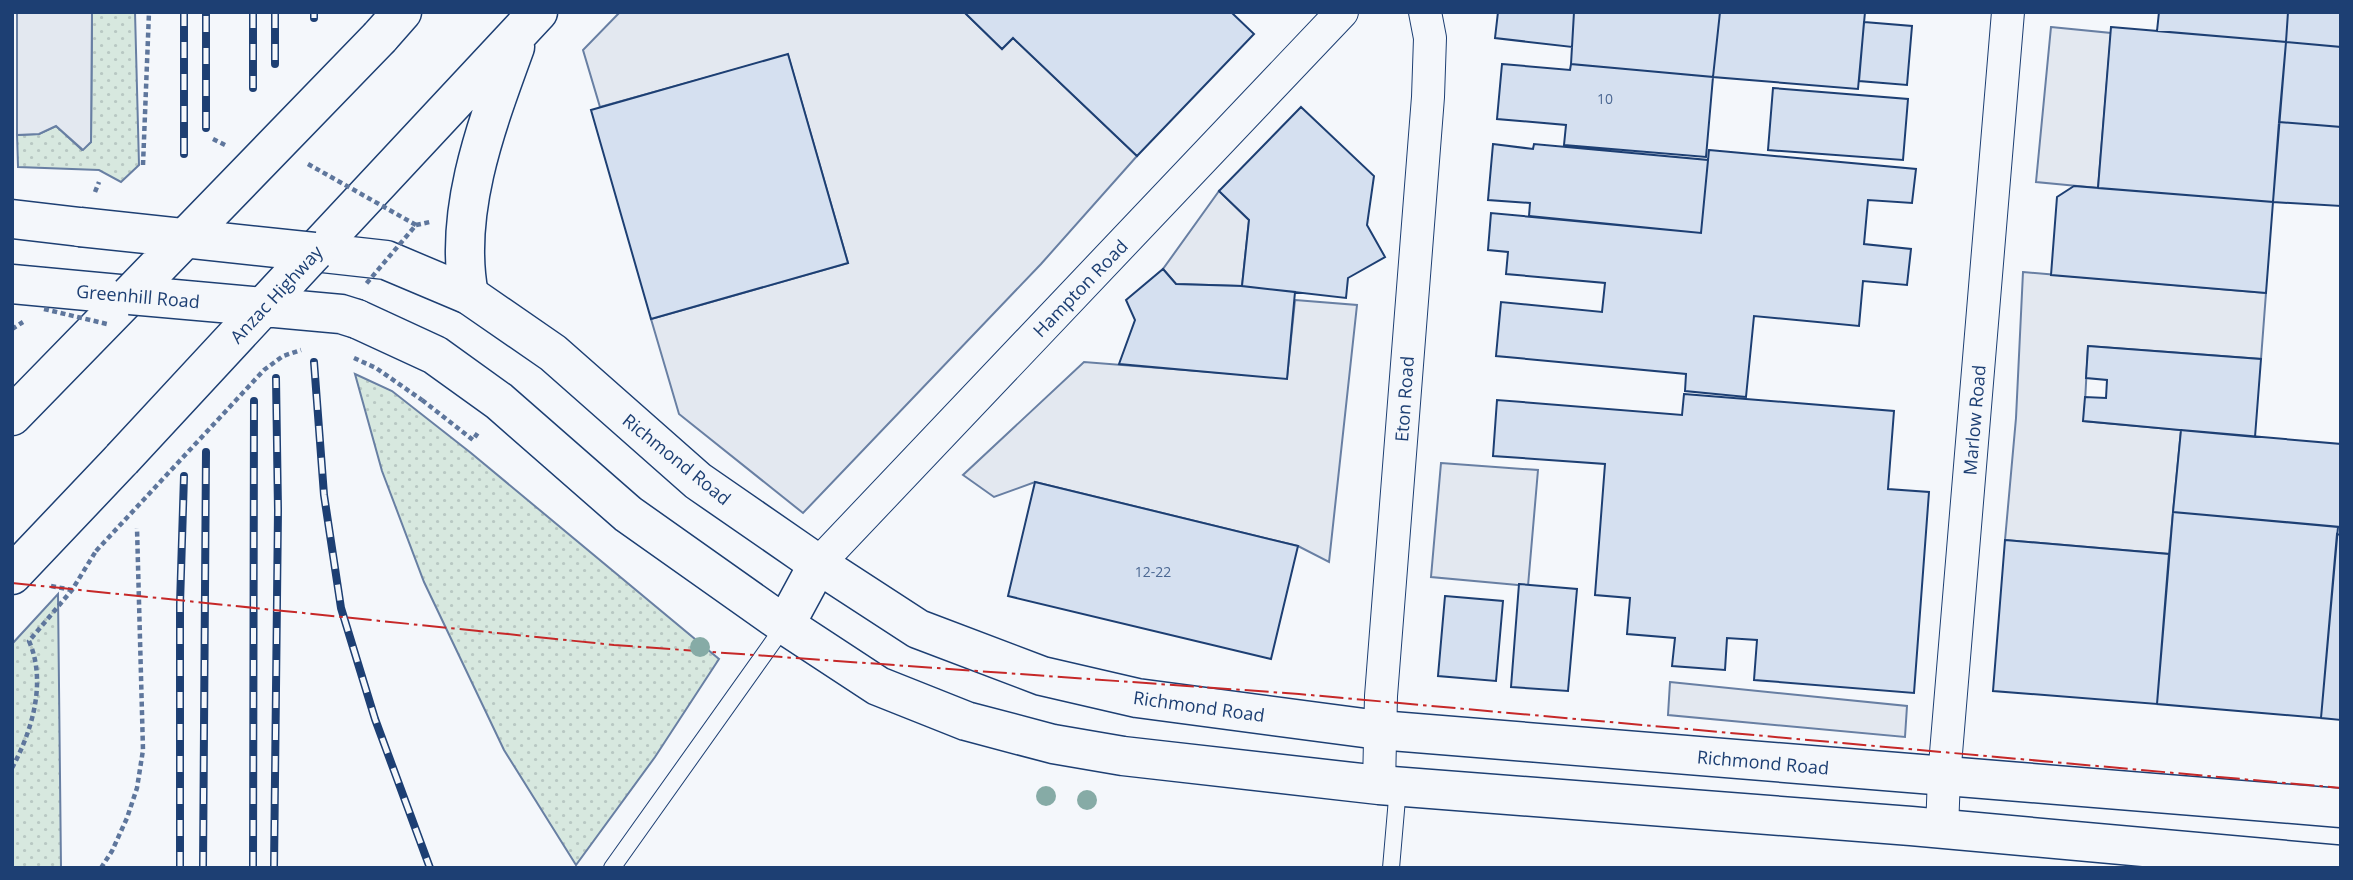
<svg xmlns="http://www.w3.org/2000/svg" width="2353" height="880" font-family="'Open Sans',sans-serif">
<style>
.green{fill:url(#green-dots);stroke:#687fa3;stroke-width:2}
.parking{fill:#e3e8f0;stroke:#687fa3;stroke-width:2}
.building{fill:#d5e0f0;stroke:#1d3f73;stroke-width:2}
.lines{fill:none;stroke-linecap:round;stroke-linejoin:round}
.lane-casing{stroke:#1d3f73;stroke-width:18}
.street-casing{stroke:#1d3f73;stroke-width:34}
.primary-casing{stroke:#1d3f73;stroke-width:41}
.highway-casing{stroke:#1d3f73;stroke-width:41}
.path{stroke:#5e769c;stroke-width:4.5;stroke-dasharray:5 3.5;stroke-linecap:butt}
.lane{stroke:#f4f7fb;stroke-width:16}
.street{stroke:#f4f7fb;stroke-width:32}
.primary{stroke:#f4f7fb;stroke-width:38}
.highway{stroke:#f4f7fb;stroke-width:38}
.rail-casing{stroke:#1d3f73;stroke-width:8}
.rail{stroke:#f4f7fb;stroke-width:5;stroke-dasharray:16;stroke-linecap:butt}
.primary-bridge-casing{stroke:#1d3f73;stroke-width:41;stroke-linecap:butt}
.highway-bridge-casing{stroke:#1d3f73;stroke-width:41;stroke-linecap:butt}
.path-bridge{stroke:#5e769c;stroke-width:4.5;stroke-dasharray:5 3.5;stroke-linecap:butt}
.primary-bridge{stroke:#f4f7fb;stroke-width:38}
.highway-bridge{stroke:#f4f7fb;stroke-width:38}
.power{stroke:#c62828;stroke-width:2;stroke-dasharray:24 5 3.5 5;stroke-linecap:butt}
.tree{fill:#86aba6}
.labels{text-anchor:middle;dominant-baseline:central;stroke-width:5;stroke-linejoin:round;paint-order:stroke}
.number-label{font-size:14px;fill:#4b6792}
.street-label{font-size:18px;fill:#1d3f73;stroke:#f4f7fb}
</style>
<defs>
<pattern id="green-dots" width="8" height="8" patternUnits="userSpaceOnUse" patternTransform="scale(1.75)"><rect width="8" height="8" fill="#d7e8df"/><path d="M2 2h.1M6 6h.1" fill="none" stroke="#b8c8c3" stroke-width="1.8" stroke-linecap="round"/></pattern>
</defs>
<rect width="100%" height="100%" fill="#f4f7fb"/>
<path class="green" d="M92,12H135L139,165L121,182L99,170L18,167L17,135L39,134L56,126L82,150L91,142Z
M355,374L392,391L471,453L719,659L655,757L576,865L504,750L424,582L382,471Z
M58,594L61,868H12V644Z"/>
<path class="parking" d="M17,12H92L91,142L83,150L56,126L39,134L17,135Z
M620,12H964L1002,49L1013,38L1137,156L1041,264L803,513L679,414L651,319L848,263L788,55L600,107L583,50Z
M2051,27L2111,33L2098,188L2036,182Z
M1219,191L1249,220L1242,286L1176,284L1163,269Z
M2023,272L2266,293L2261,359L2088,346L2084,421L2181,430L2169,554L2005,540L2016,418Z
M1295,300L1357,305L1329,562L1298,546L1035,482L994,497L963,475L1084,362L1287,378Z
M1441,463L1538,470L1528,586L1431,577Z
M1670,682L1907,706L1905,737L1668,715Z"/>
<path class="building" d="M964,12H1231L1254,34L1137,156L1013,38L1002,49Z
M1498,12H1574L1572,47L1495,38Z
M1574,12H1720L1713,77L1571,64Z
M1720,12H1865L1858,89L1713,77Z
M2159,12H2288L2286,42L2157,31Z
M2288,12H2341V47L2286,42Z
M1864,22L1912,26L1907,85L1859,81Z
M2111,27L2286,42L2273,202L2098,188Z
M2286,42L2341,47V127L2279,122Z
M788,54L848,263L651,319L591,110Z
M1502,64L1570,70L1571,64L1713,77L1706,157L1564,145L1566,125L1497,119Z
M1773,88L1908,99L1903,160L1768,150Z
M1301,107L1374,176L1367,225L1385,257L1348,278L1346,298L1242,286L1249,220L1219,191Z
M2279,122L2341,127V206L2273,202Z
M1493,144L1533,149L1534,144L1708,160L1701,233L1529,216L1530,203L1488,200Z
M1709,150L1916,169L1912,203L1868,200L1864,244L1911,249L1907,285L1863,281L1859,326L1754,316L1746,397L1685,391L1686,374L1496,356L1501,302L1602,312L1605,283L1506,274L1508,252L1488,250L1491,213L1701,233Z
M2074,186L2273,202L2266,293L2051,275L2057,197Z
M1163,269L1176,284L1242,286L1295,292L1287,379L1119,364L1135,320L1126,300Z
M2088,346L2261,359L2255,437L2083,421L2085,397L2106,398L2107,380L2086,378Z
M1684,394L1894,411L1888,489L1929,492L1914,693L1754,680L1757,640L1727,638L1725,670L1672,666L1675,638L1627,634L1630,598L1595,595L1605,464L1493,456L1497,400L1682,415Z
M2181,430L2341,444V527L2173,512Z
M1035,482L1298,546L1271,659L1008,596Z
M2173,512L2338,527L2321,718L2157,704Z
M2337,534L2341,535V720L2321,718Z
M2005,540L2169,554L2157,704L1993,691Z
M1519,584L1577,589L1568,691L1511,687Z
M1445,596L1503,601L1496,681L1438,676Z"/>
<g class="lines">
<g class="lane-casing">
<path id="lane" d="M612,868L785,625
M1391,868L1398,787"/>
</g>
<g class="street-casing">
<path id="street" d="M818,564L1342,12
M1379,785L1381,696L1428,97L1430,38L1425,12
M1942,829L1944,777L2008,12"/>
</g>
<g class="primary-casing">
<path id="primary" d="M314,252L386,260L469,295L553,353L698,481L818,564L918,629L1042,676L1137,698L1379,730L2341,808
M357,319L435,355L499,401L628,514L785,625L878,686L966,721L1053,744L1123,756L1379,785L1911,826L2341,865
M12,416L130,295
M12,575L122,459
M785,625L818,564"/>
</g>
<g class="highway-casing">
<path id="highway" d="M380,37L402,12
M12,219L80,227
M314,252L538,12
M12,284L130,295
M469,295C453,212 487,124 515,47"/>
</g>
<path class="path" d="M143,165L149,12
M95,192L99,182
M416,225L430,222
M12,329L23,322
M422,400L473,440L479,431
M51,586L72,590
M12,768C32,731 47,682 29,641L72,590L96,551
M101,868L112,851L127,818L137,788L143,750L137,528"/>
<use href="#lane" class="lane"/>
<use href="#street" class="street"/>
<use href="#primary" class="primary"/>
<use href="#highway" class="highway"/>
<g class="rail-casing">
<path id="rail" d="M253,12V88
M275,12V64
M314,12V18
M206,128V12
M184,154V12
M314,362L324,495L341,608L375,719L430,868
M180,868V604L184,476
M203,868L206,452
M253,868L254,401
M274,868L278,510L276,378"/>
</g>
<use href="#rail" class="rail"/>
<g class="primary-bridge-casing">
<path id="primary-bridge" d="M264,307L341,314L357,319
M122,459L314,252"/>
</g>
<g class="highway-bridge-casing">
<path id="highway-bridge" d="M80,227L314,252
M130,295L380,37
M130,295L264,307"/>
</g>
<path class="path-bridge" d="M213,139L225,145
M308,164L416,225L366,284
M44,309L107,324
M354,358L376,368L422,400
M96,551L264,370L283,356L301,350"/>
<use href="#primary-bridge" class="primary-bridge"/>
<use href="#highway-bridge" class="highway-bridge"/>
<path class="power" d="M12,583L614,645L1299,694L2341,788"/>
</g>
<g class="tree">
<circle cx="700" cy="647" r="10"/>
<circle cx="1046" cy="796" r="10"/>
<circle cx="1087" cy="800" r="10"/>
</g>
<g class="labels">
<g class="number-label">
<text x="1605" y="98">10</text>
<text x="1153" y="571">12-22</text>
</g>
<g class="street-label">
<text transform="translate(1080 288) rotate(-46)">Hampton Road</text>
<text transform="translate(276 294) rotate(-47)">Anzac Highway</text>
<text transform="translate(138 296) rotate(5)">Greenhill Road</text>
<text transform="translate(1404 399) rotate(-86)">Eton Road</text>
<text transform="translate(1974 420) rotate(-85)">Marlow Road</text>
<text transform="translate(677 459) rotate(39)">Richmond Road</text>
<text transform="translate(1199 706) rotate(8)">Richmond Road</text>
<text transform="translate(1763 762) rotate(5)">Richmond Road</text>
</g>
</g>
<rect width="2353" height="880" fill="none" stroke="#1d3f73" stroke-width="28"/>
</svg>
